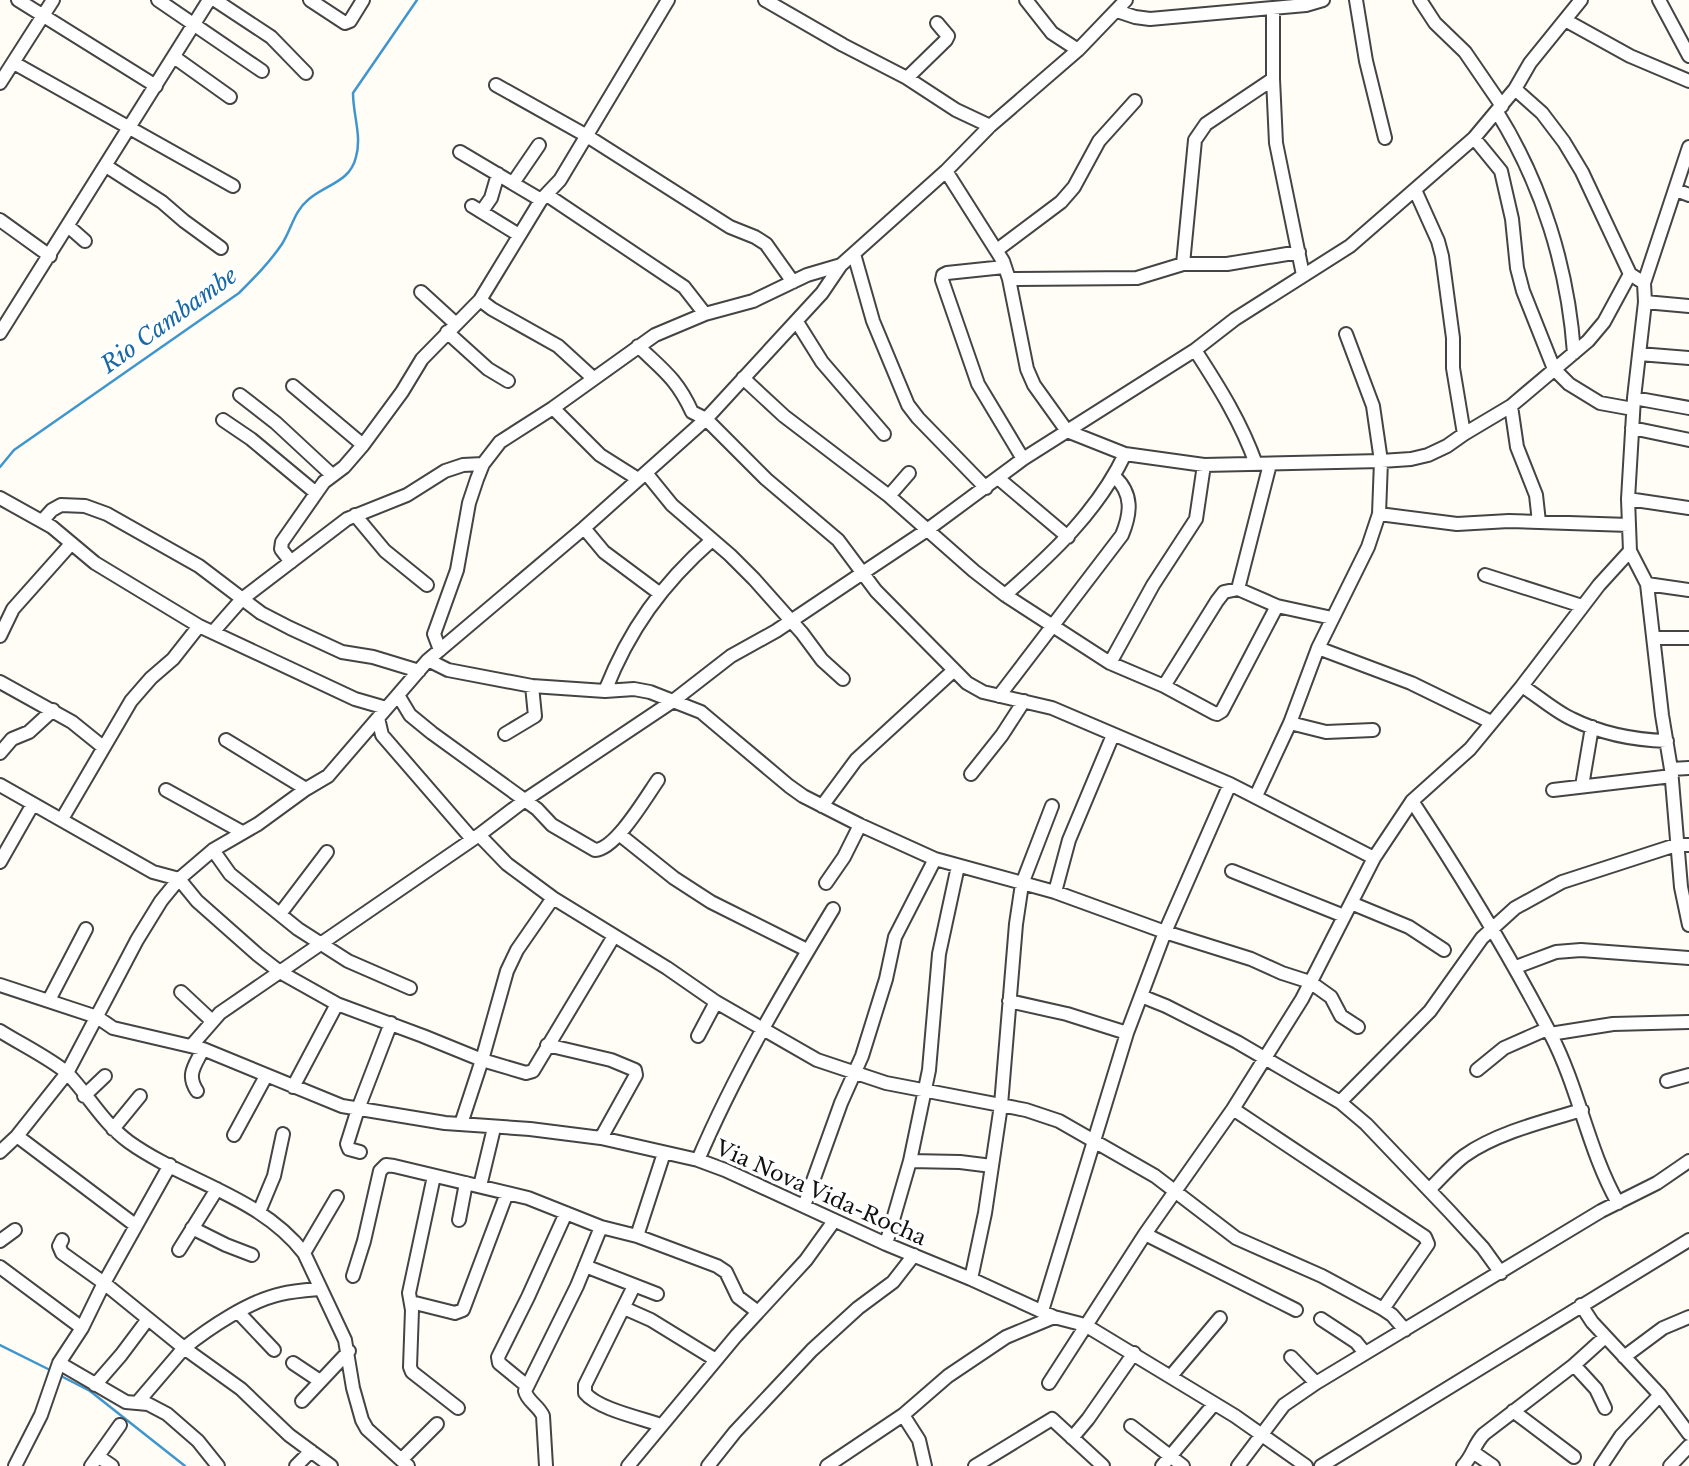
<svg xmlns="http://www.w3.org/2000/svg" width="1689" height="1466" font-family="'Libre Baskerville',serif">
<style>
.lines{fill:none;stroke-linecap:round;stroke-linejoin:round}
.stream{stroke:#3f96cf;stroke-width:2.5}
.minor-casing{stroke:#444;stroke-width:16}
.minor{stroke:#fff;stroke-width:12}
.labels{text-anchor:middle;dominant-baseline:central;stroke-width:7;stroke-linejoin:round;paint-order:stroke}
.street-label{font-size:21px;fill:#111;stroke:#fff}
.water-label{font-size:23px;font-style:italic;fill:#1768a6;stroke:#fff}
</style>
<rect width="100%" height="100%" fill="#fffdf5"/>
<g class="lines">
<path class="stream" d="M0,467L14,450L239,293C255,277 269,263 282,244C292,228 294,211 309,199C327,184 350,182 356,157C362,136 353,115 353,93L417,0
M0,1345L50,1370
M59,1375L90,1391L185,1466"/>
<g class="minor-casing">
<path id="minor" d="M18,0L156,86
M158,0L262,71
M215,0L271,37L306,73
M310,0L345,23L350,21L363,0
M765,0L843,45L907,78L956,110L990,126
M1026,0L1052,33L1078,50
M1356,0L1366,61L1385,138
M1420,0L1435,23L1465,52L1502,106
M1659,0L1689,56
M1273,8V79L1276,143L1303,275
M1117,11L1135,17L1150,19L1306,5L1323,0
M1565,20L1630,56L1689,81
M174,57L230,97
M14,63L233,186
M907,78L946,40L948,36L937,23
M0,83L53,0
M496,85L587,136L730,227L755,237L766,244L793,282
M1515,89L1542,113L1564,142L1582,172L1630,274
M1497,112C1542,184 1568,268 1574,353
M1474,138L1501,171L1512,219L1517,268L1523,291L1554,369L1569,384L1600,403L1633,409
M1689,147L1644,283L1645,302L1634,398L1628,499L1630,551L1647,584L1662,715L1671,769L1681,887L1689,925
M460,152L541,200
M106,166L162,202L184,221L221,248
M946,171L1003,261L1009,279L1027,369L1034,385L1067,431L1125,454L1204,465L1381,461L1411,459L1428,455L1447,446L1464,434L1511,406L1588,341L1604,322L1630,274L1644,283
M513,183L539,145
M1415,190L1438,241L1442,256L1453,338V368L1464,434
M1676,190L1689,195
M547,195L684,287L705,314
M472,206L519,235
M482,211L491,198L498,174
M0,220L50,256
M68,226L85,241
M997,250L1061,202L1074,187L1099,141L1135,101
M854,254L873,321L908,405L918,418L986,488
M1183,264L1195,140L1206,124L1273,79
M1004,267L947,273L943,275L942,280L978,384L1023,459
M1009,279L1137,278L1183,264H1227L1299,252
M421,292L456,324
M480,300L492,309L558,346L593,378
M1645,302L1689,306
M797,322L822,362L884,434
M447,332L488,369L508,381
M0,333L209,0
M638,346C663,370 677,379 692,412L706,419L766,479L838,540L876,591L967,683L983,692L1052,708L1230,784L1374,858
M1195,350C1219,387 1241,422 1256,464
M1639,354L1689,358
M743,378L784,416L889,496L974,571L1005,595L1110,663L1164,686L1214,713L1217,714L1222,711L1277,606
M293,386L363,445
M240,395L276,423L332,475
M1634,398L1689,408
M1511,406L1517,447L1536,495L1539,522
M553,408L600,455L638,479
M223,420L251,439L316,493
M1632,428L1689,440
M646,473L672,505L730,555L754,579L802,633L822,660L843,679
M998,478L1068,537
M889,496L909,473
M0,498L52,527L95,563L199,626L355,699L386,708
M1628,499L1689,508
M1379,514L1457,524L1509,521L1629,525
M355,515L385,551L427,585
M42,521L52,510L61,505L85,506L107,514L199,566L261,613L290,628L342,652L373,657L419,671
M584,528L604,552L659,593
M291,562L281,549L282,542L324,482L344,467L363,445L402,392L422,359L480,300L541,200L560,180L668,0
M1485,575L1582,606
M1647,584L1689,590
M1238,589L1270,464
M1005,595C1052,554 1098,511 1125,454
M213,632L242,599L347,519L407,495L445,471L463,465L483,464
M0,636L13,609L70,545
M1654,638H1689
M1318,648L1411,683L1491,722
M440,650L434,634L457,570L469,503L477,479L483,464L500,442L553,408L655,335L705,314L753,301L807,275L841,265
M428,660L448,670L532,686L605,691L634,689L650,692L701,712L789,786L803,796L860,825L935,859L1055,892L1165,932L1251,959L1282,973L1310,982L1331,997L1341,1016L1358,1027
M1110,663L1153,585L1196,519L1204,465
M0,682L72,722L103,747
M1164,686L1217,601L1224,592L1238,589L1277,606L1332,618
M1522,686C1538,696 1556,712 1572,719C1602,734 1634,740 1667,741
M605,691C629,630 662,584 712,540
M398,695L410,715L432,733L537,809L552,825L595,850C616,849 646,797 658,780
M999,696L1122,535C1131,513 1133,494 1115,477
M378,718L382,735L472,839
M1290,723L1326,732L1373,730
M505,734L535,716L532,686
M226,740L306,789
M0,753L12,739L29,732L53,710
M1671,769L1689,768
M971,774L1002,735L1024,701
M0,785L153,872L179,879L197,901L258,955L280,972L337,1004L423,1036L482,1060L526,1073L533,1071L614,936
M1582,786L1592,727
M166,790L242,832
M1553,790L1672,776
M1256,796L1290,723L1318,648L1368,547L1379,514L1381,461L1373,406L1346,334
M1412,801C1462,877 1509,954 1551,1035C1579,1089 1588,1150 1618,1203
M822,806L856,760L953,671
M62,819L131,701L151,678L173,659L199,626
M619,834L674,878L711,902L807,950
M479,835L507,864L553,898L667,968L716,1002L817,1060L886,1083L1026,1110L1059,1121L1155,1176L1236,1238L1322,1276L1383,1309L1392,1315L1405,1330
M213,850L230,874L298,929L348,961L410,988
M0,862L33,804
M1232,871L1344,916
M826,883L844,857L860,825
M1055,892L1069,840L1113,735
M1351,903L1409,927L1444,950
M280,914L327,852
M1516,967L1556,952L1581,950L1689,958
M0,985L97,1017L113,1028L203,1049L342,1106L445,1123L530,1129L601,1138L698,1160L725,1170L886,1244L971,1279L1054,1317L1085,1325L1235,1416L1306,1466
M181,992L212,1021
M1141,996L1166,1006L1237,1042L1340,1102L1366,1124L1450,1212L1483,1248L1501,1273
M49,1000L86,929
M1009,1001L1067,1014L1127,1033
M0,1031C17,1042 55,1061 68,1074C89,1096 103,1123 129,1142C185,1182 260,1196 304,1253L345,1340L353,1388L362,1420L367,1429L408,1466
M1550,1034L1613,1024L1689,1022
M698,1036L716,1002
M192,1045L220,1013L479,835L525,800L673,701L731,656L776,631L876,564L927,530L1023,459L1195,350L1235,319L1350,246L1474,138L1515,89L1530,63L1581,0
M547,1045L611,1060L635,1070L636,1075L601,1138
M1477,1070L1504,1048L1547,1029
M1667,1081L1689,1075
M293,1087L337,1004
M197,1091C186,1074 195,1066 203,1049
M84,1096L105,1076
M1340,1102L1430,1011L1482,938L1515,908L1562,882L1676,845H1689
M1233,1109L1425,1237L1428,1244L1383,1309
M461,1124L482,1060L507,971L517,950L553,898
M113,1129L140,1096
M234,1135L266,1076
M17,1136L135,1225
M0,1152L17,1136L67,1073L137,940L161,901L179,879L213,850L258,824L306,789L328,776L428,660L584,528L706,419L822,293L841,265L946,171L990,126L1078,50L1126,0
M360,1152L349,1149L347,1144L358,1109L391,1023
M698,1160C735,1073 784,990 833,909
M910,1161L960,1162L992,1166
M434,1176L409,1293L412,1310L410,1367L412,1372L458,1408
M480,1186L494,1128
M1429,1190C1440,1179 1452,1165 1464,1156C1496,1133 1545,1121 1582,1110
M804,1206L841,1103L862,1056L886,979L895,937L935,859
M259,1212L274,1176L283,1134
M459,1220L466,1183
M192,1228L226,1245L252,1255
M1145,1234L1296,1310
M637,1236L664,1153
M62,1240L59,1246L62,1253L104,1283L184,1348C209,1328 249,1301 281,1294C293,1291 307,1290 319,1289
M0,1241L15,1230
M886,1244L910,1161L929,1070L939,954L958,866
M179,1250L217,1189
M304,1253L337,1197
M585,1266L657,1294
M0,1267L82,1328
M353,1276L364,1241L380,1171L386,1165L394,1166L528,1198L601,1227L637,1236L717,1266L726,1272L738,1297L758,1312
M971,1279L985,1213L1001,1105L1016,924L1022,884L1052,806
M634,1286L585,1385V1393C598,1409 641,1418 661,1425
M411,1302L455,1313L463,1310L507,1193
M1581,1305L1592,1322L1660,1395L1689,1434
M624,1308L651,1320L716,1360
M1042,1311L1127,1033L1165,932L1230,784
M239,1313L274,1350
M1321,1319L1356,1342L1365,1353
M1291,1357L1316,1383
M1624,1357L1663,1328L1689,1317
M59,1363L126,1402L148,1404L167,1414L198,1441L218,1466
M293,1363L320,1381
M1574,1365L1596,1389L1605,1408
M1171,1376L1220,1318
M1049,1383L1145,1234L1233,1109L1302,999L1374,858L1412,801L1470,749L1522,686L1599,585L1630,551
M95,1385L121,1355L148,1319
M527,1386L499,1363L498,1357L528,1297L566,1213
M302,1401L349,1351
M137,1403L184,1348L241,1389L289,1435L331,1466
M1513,1411L1574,1457
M903,1415L919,1440L925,1466
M1131,1426L1183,1466
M1072,1438L1088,1419L1134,1353
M1473,1452L1493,1466
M99,1457L112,1466
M402,1459L437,1424
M15,1466L41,1415L59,1363L82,1328L104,1283L170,1165
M91,1466L120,1425
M296,1466L311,1451
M546,1466L543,1416C539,1406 527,1401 525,1391L577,1286L601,1227
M628,1466L736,1336L806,1260L834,1221
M708,1466L735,1432L812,1350L858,1308L893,1282L914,1255
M827,1466L903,1415L948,1376L1006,1337L1054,1317
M975,1466L1052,1419L1103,1466
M1162,1466L1214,1404
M1238,1466L1284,1405L1316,1383L1601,1211L1657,1183L1689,1161
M1321,1466L1689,1240
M1463,1466C1473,1456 1474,1444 1484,1434L1574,1365L1605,1337
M1601,1466L1621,1436L1660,1395
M1670,1466L1689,1446"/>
</g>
<use href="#minor" class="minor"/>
</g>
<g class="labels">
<g class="street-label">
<text transform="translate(821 1193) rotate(24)">Via Nova Vida-Rocha</text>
</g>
<g class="water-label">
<text transform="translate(169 320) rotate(-36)">Rio Cambambe</text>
</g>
</g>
</svg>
